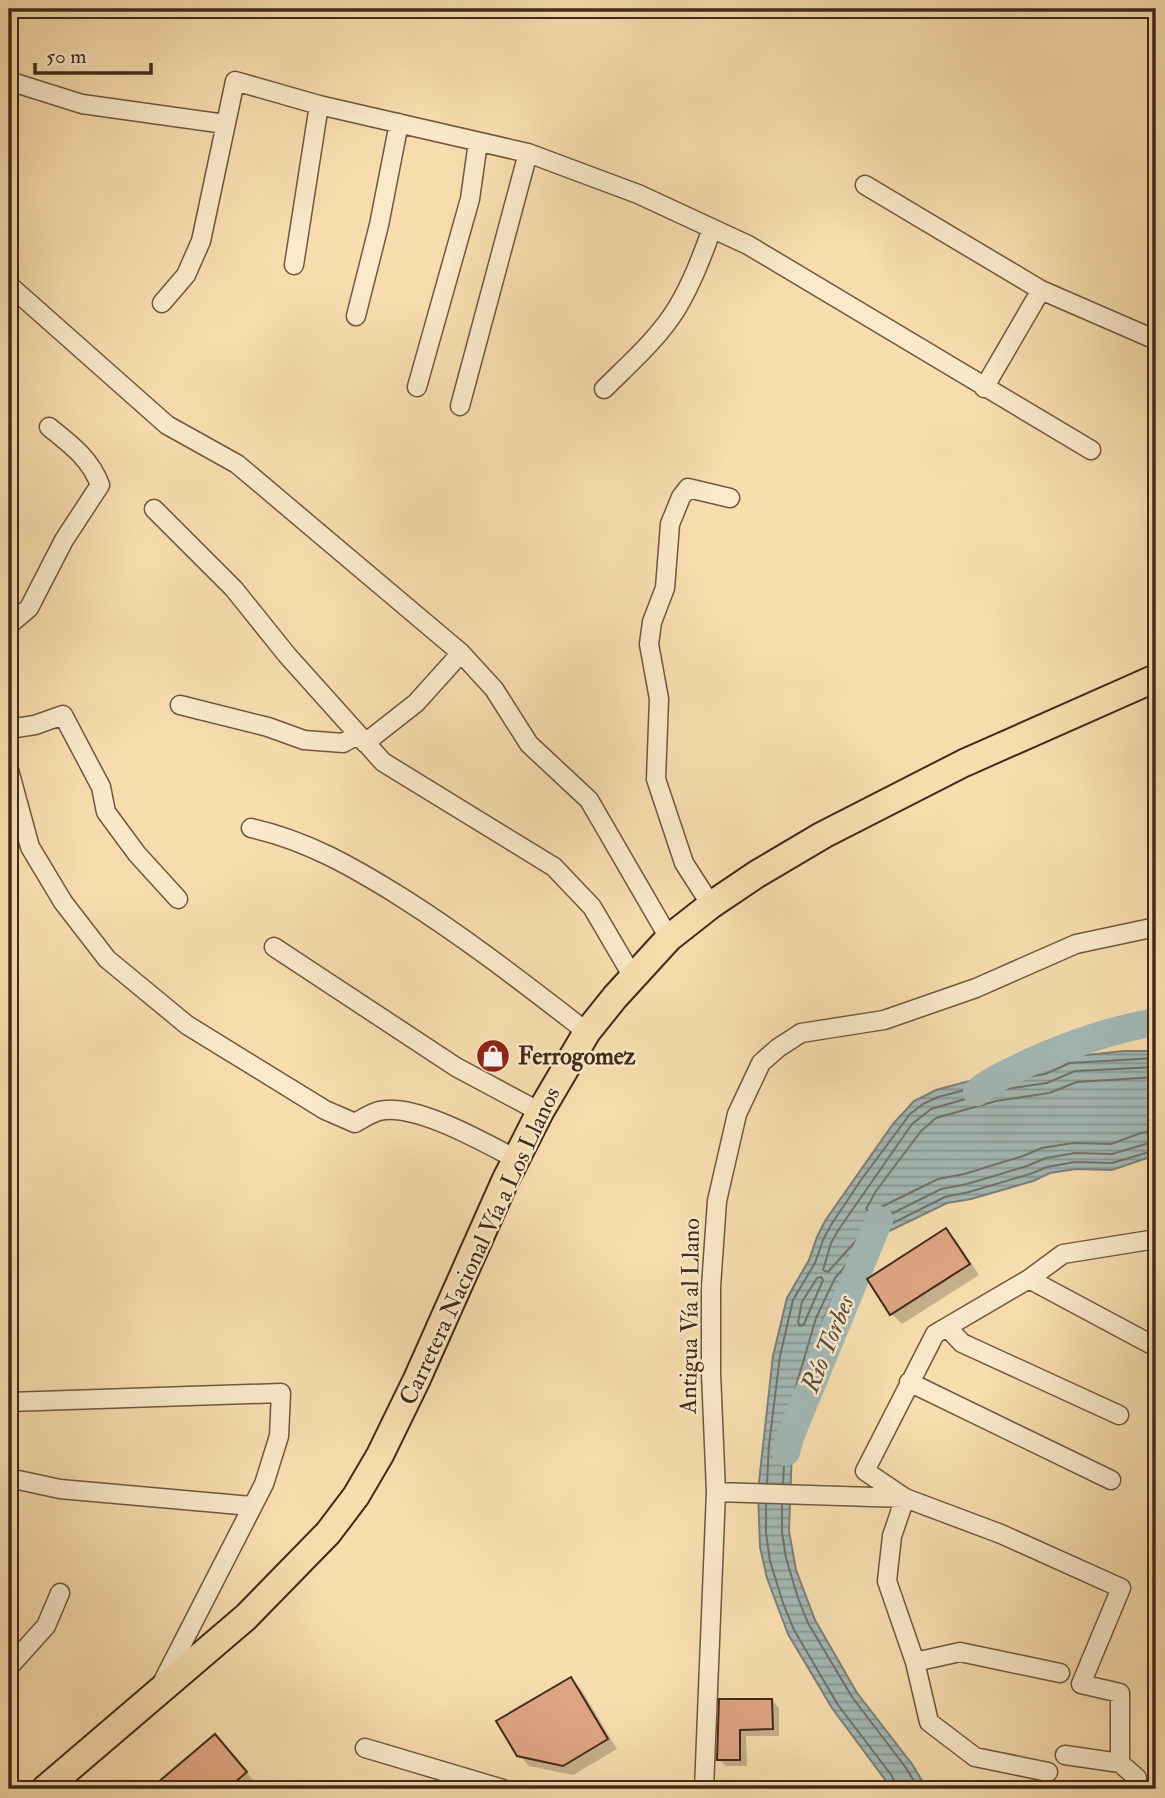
<svg xmlns="http://www.w3.org/2000/svg" width="1165" height="1798" font-family="'IM FELL Double Pica',serif">
<style>
.water{fill:url(#water-rules);stroke:#7c8078;stroke-width:2}
.shadow{fill:#0003}
.lines{fill:none;stroke-linecap:round;stroke-linejoin:round}
.shore{stroke:#727268;stroke-width:2}
.river{stroke:#a3b9b7;stroke-width:28}
.building{fill:#e0a684;stroke:#422a19;stroke-width:2}
.minor-casing{stroke:#70573e;stroke-width:21}
.highway-casing{stroke:#422a19;stroke-width:30}
.minor{stroke:#faeacb;stroke-width:18}
.highway{stroke:#f8deaf;stroke-width:26}
.labels{text-anchor:middle;dominant-baseline:central;stroke-width:5;stroke-linejoin:round;paint-order:stroke}
.poi-label{font-size:24px;font-weight:bold;fill:#422a19;stroke:#faeacb;text-anchor:start}
.street-label{font-size:24px;fill:#422a19;stroke:#faeacb}
.water-label{font-size:26px;font-style:italic;fill:#5a4e40;stroke:#faeacb}
</style>
<defs>
<pattern id="water-rules" width="6" height="5" patternUnits="userSpaceOnUse" patternTransform="scale(1.75)"><rect width="6" height="5" fill="#a3b9b7"/><path d="M0 2.5h6" fill="none" stroke="#869794"/></pattern>
</defs>
<rect width="100%" height="100%" fill="#f8deaf"/>
<filter id="stains"><feTurbulence type="fractalNoise" baseFrequency=".00286" numOctaves="4"/><feColorMatrix values="0 0 0 0 .2 0 0 0 0 .09 0 0 0 0 .02 0 0 0 .5 -.17"/></filter>
<radialGradient id="worn" r=".72"><stop offset=".6" stop-color="#630" stop-opacity="0"/><stop offset="1" stop-color="#630" stop-opacity=".3"/></radialGradient>
<path class="water" d="M1124,1051H1156V1155L1112,1170L1076,1169L1050,1173L1033,1181L971,1199L947,1203L885,1233L840,1282L823,1320L803,1388L792,1448L789,1531L796,1570L815,1620L857,1693L912,1764L927,1789H892L832,1708L788,1634L767,1578L760,1547L758,1491L773,1356L787,1298L809,1260L817,1237L825,1221L893,1124L914,1101L936,1090L988,1076L1043,1067L1067,1057Z"/>
<path class="shadow" d="M946,1230L956,1240L979,1275L902,1324L892,1314Z
M571,1679L581,1689L617,1749L573,1775L529,1766L519,1755Z
M772,1700L779,1708V1736H746L747,1766H726L718,1759L721,1701Z
M215,1736L256,1783L248,1789H153Z"/>
<g class="lines">
<path class="shore" d="M1156,1067L1075,1071L1047,1083L993,1091L931,1109L912,1124L839,1229L831,1243L823,1270L828,1272L871,1224L941,1189L967,1184L1027,1166L1046,1158L1075,1153L1112,1154L1156,1141
M1156,1077L1077,1082L1049,1093L996,1101L936,1118L921,1131L876,1191L866,1209L871,1212L938,1179L964,1174L1023,1156L1042,1148L1073,1143L1111,1144L1141,1133L1156,1130
M821,1277L823,1280L804,1324L800,1326L798,1322L802,1302L817,1278Z
M767,1483L769,1445L780,1356L793,1300L815,1263L823,1240L831,1225L861,1180L910,1114L923,1104L938,1097L1001,1081L1045,1074L1070,1063L1156,1058
M783,1484L785,1447L796,1386L816,1318L835,1278L875,1232L945,1197L969,1192L1030,1174L1047,1167L1075,1162L1112,1163L1156,1150
M766,1504V1533L770,1561L783,1603L794,1630L838,1705L892,1776L897,1789
M782,1505V1532L786,1558L798,1598L808,1623L852,1697L906,1768L919,1789"/>
<path class="river" d="M977,1092C992,1079 1010,1072 1028,1063C1071,1044 1110,1030 1156,1022
M786,1452L790,1437L879,1220"/>
</g>
<path class="building" d="M946,1228L970,1264L890,1315L867,1279Z
M571,1677L608,1739L563,1766L517,1756L496,1721Z
M719,1699H772L773,1729L740,1730V1760H717Z
M215,1734L247,1772L227,1789H150Z"/>
<g class="lines">
<g class="minor-casing">
<path id="minor" d="M9,81L82,104L225,124
M865,185L1041,290L1156,340
M294,265L319,105
M9,285L167,425L237,464L461,653L494,689L529,744L589,800L669,938
M162,303L186,275L201,241L235,81L319,105L528,153L638,194L748,245L1091,450
M356,316L379,225L399,123
M417,387L470,199L478,142
M984,388L1041,290
M604,389C629,364 658,339 677,308C692,283 702,256 712,229
M460,406L528,153
M154,509L234,589L287,655L383,762L554,867L592,907L633,977
M9,625L29,608L64,540L100,485C90,458 70,444 49,427
M180,705L268,727L304,740L343,743L358,735
M9,729L35,725L63,715L101,787L106,812L137,854L178,899
M365,743L416,703L461,653
M9,770L30,847L63,902L107,959L187,1025L325,1110L355,1123C362,1119 371,1113 379,1111C414,1102 485,1143 516,1159
M251,828C306,840 353,867 401,897C466,938 526,985 587,1032
M711,905L684,863L656,779L659,699L649,644L652,622L665,588L670,524L681,497L688,488L730,498
M274,947L456,1067L540,1112
M1029,1279L1156,1347
M947,1327L962,1343L1119,1415
M909,1382L1111,1480
M9,1402L281,1393L279,1436L264,1484L161,1685
M9,1478L60,1489L251,1506
M716,1492L905,1498L892,1536L887,1581L915,1662L929,1722L975,1757L1048,1772
M915,1662L960,1652L1060,1673
M9,1667L46,1626L60,1593
M365,1748L503,1789
M1065,1755L1120,1763L1137,1778
M1120,1763V1693L1081,1684L1121,1588L1001,1534L905,1498L865,1471L935,1334L1029,1279L1063,1254L1156,1239
M704,1789L716,1492L711,1373V1287L717,1201L737,1114L761,1063L778,1048L801,1033L884,1020L976,988L1076,944L1156,927"/>
</g>
<g class="highway-casing">
<path id="highway" d="M45,1789L246,1617L328,1533L356,1496L380,1455L417,1379L505,1181L540,1112L587,1032L615,997L669,938L711,905L757,874L823,835L964,763L1156,678"/>
</g>
<use href="#minor" class="minor"/>
<use href="#highway" class="highway"/>
</g>
<defs>
<g id="shop-disc" transform="scale(1.75)"><circle r="9.5" fill="#8f2418" stroke="#faeacb"/><path d="M-5-2.5h2.3a2.7 3.5 0 0 1 5.4 0H5L5.5 6h-11ZM-1.5-2.5h3a1.5 2.3 0 0 0-3 0Z" fill="#fff"/></g>
</defs>
<g fill-rule="evenodd">
<use href="#shop-disc" x="493" y="1056"/>
</g>
<g class="labels">
<g class="poi-label">
<text x="518" y="1056">Ferrogomez</text>
</g>
<g class="street-label">
<text transform="translate(480 1246) rotate(-65)">Carretera Nacional Vía a Los Llanos</text>
<text transform="translate(690 1316) rotate(-89)">Antigua Vía al Llano</text>
</g>
<g class="water-label">
<text transform="translate(828 1344) rotate(-68)">Río Torbes</text>
</g>
</g>
<rect width="1165" height="1798" fill="none" stroke="#f8deaf" stroke-width="35"/>
<rect x="10" y="10" width="1144" height="1777" fill="none" stroke="#422a19" stroke-width="3.5"/>
<rect x="18" y="18" width="1130" height="1763" fill="none" stroke="#422a19" stroke-width="2"/>
<path d="M35 63v10h116v-10" fill="none" stroke="#422a19" stroke-width="3.5"/>
<text x="46" y="63" font-size="21" fill="#422a19" stroke="#faeacb" stroke-width="5" paint-order="stroke">50 m</text>
<rect width="100%" height="100%" filter="url(#stains)"/>
<rect width="100%" height="100%" fill="url(#worn)"/>
</svg>
